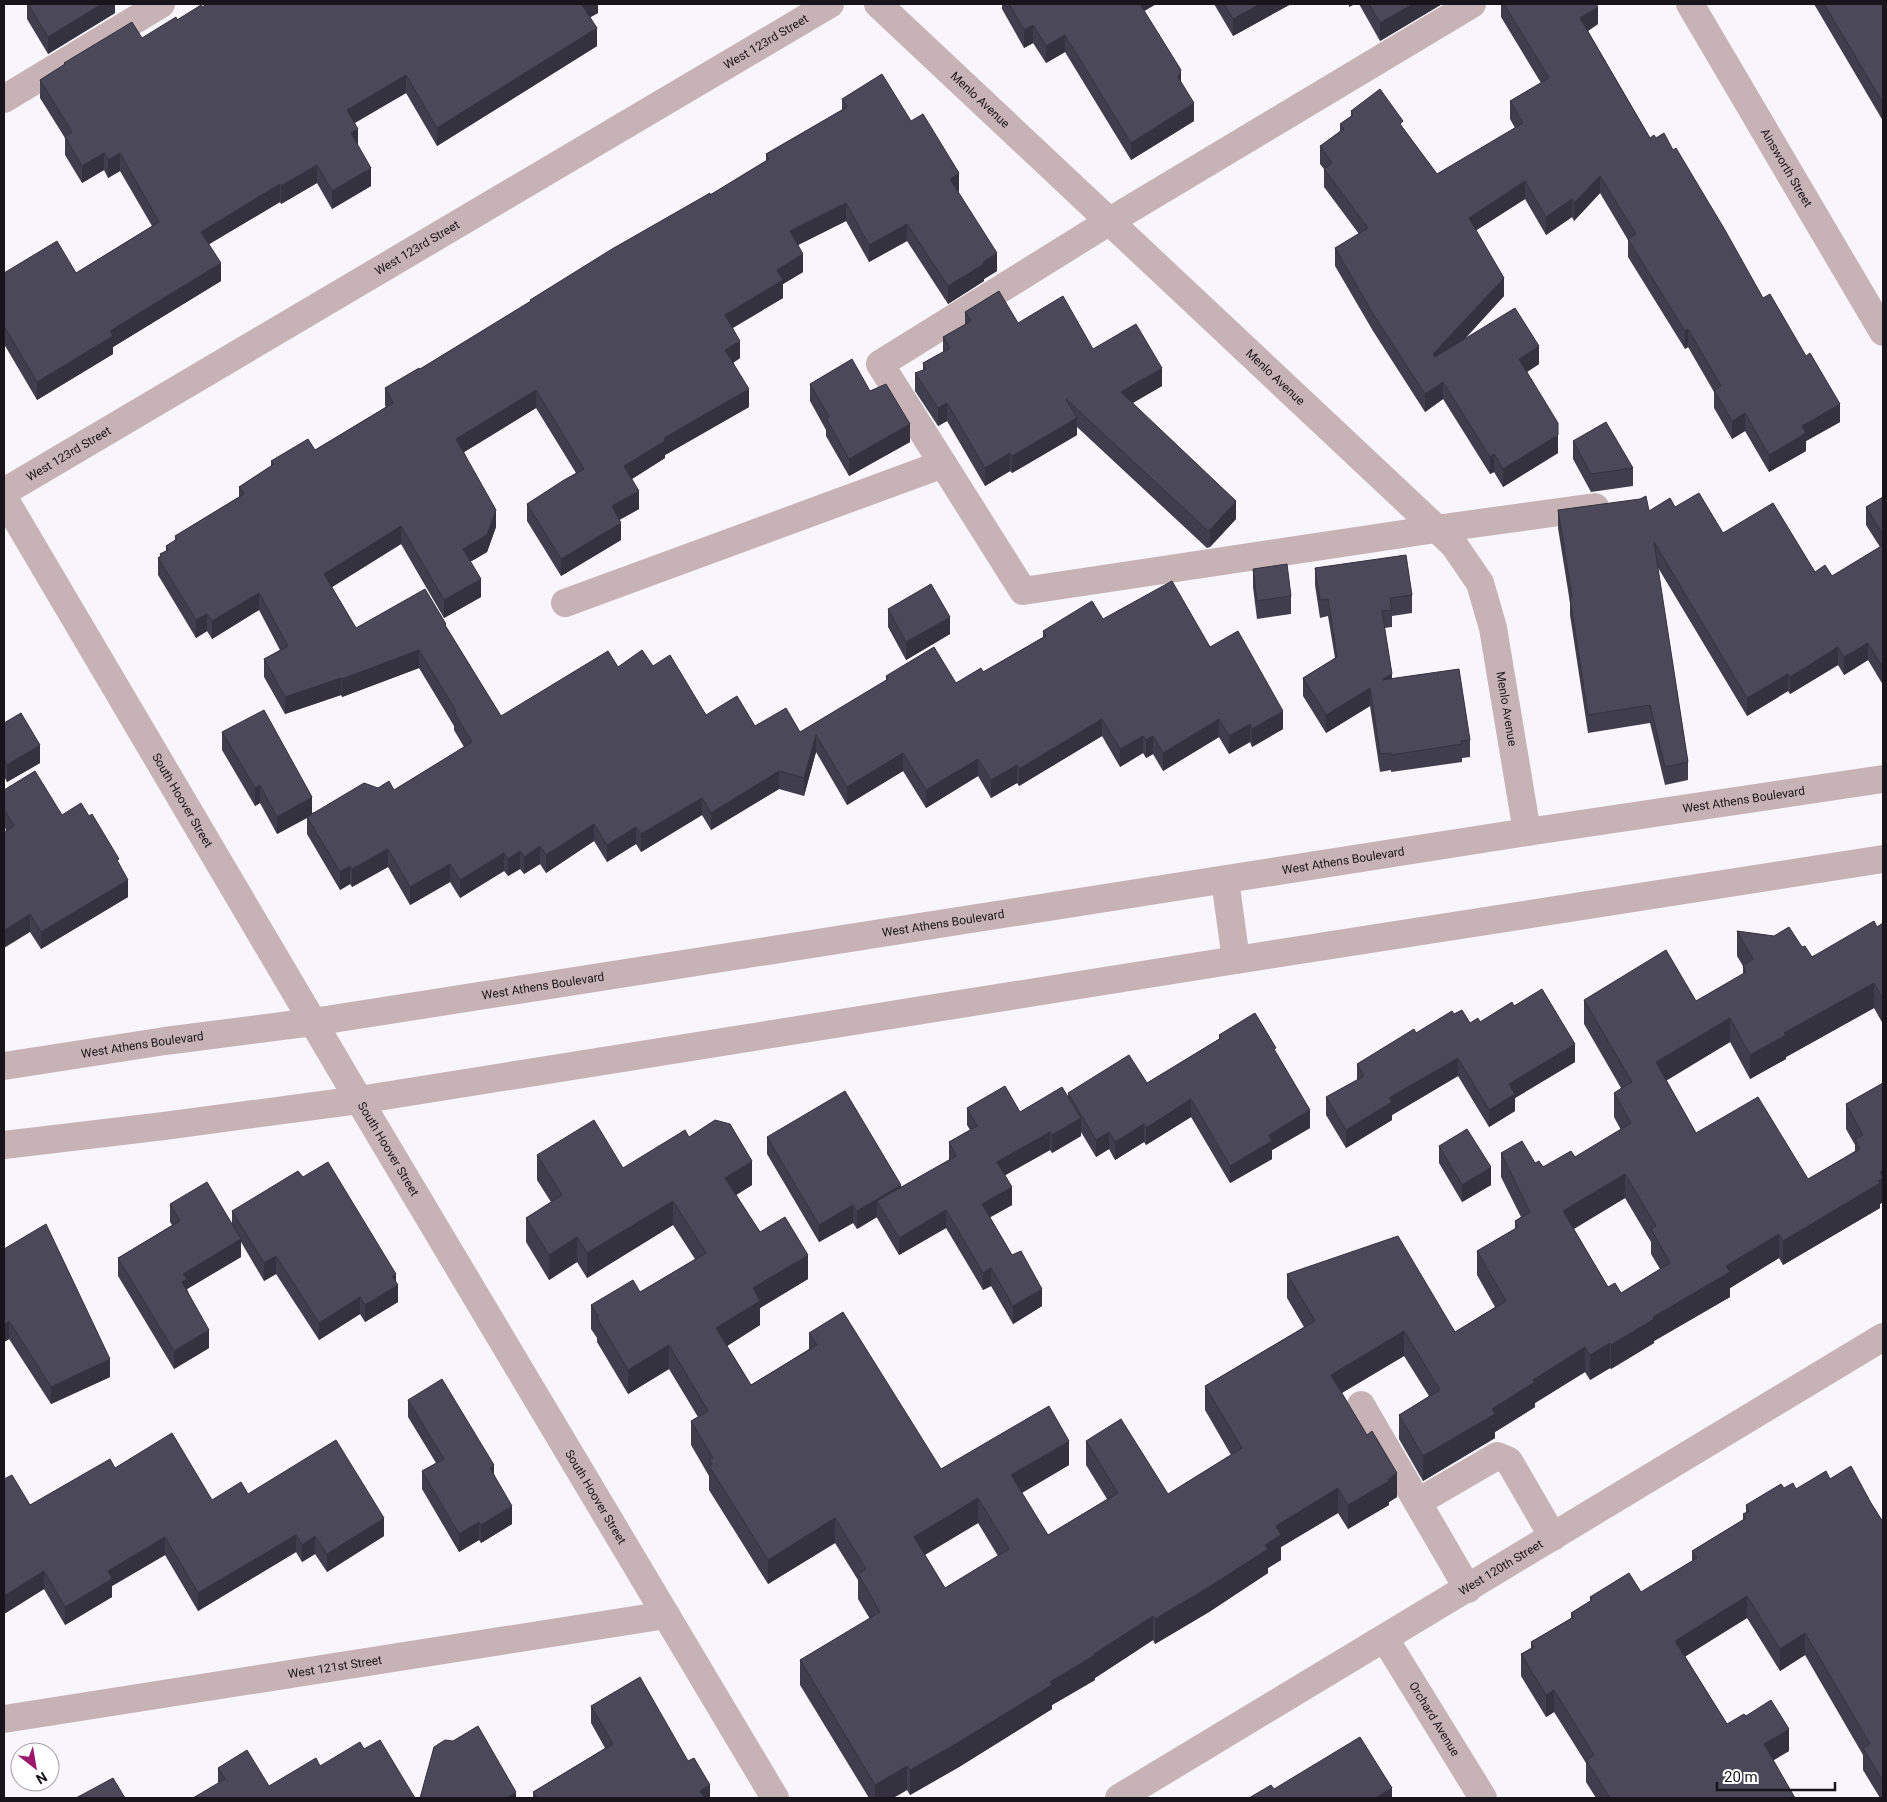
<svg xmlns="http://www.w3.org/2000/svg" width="1887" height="1802" font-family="Roboto,sans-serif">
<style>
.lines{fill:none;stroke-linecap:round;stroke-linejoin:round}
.minor{stroke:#c7b3b6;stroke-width:28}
.wall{fill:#403e4d;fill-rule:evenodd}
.shaded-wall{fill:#34323e}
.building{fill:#4a4859;stroke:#34323e;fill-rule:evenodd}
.labels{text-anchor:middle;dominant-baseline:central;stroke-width:5;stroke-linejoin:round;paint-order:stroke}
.street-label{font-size:12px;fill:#18141b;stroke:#fff}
</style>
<rect width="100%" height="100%" fill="#f9f5fd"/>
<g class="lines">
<g class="minor">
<path id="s1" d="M878,4L1454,545L1480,583L1493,628L1527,832"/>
<path d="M1472,4L1110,221L880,364L1023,591L1436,529L1595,507"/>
<path id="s2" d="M1690,4L1883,332"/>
<path d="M4,99L161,4"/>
<path id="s3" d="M4,492L830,4"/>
<path id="s4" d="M4,498L359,1100L775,1798"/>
<path d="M565,603L943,464"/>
<path d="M1225,880L1236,960"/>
<path id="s5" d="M4,1066L165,1041L313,1022L1527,832L1883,779"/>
<path d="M4,1145L164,1126L359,1100L1236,960L1883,859"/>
<path d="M1361,1405L1468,1589"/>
<path d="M1418,1502L1497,1456L1509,1461L1553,1537"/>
<path id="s6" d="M1385,1639L1483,1798"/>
<path id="s7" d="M4,1719L666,1615"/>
<path id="s8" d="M1119,1798L1883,1337"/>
</g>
</g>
<path class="wall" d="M27,4H115V13L48,54L27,19Z
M598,4V13L590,17L597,46L437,146L406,93L355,123L358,146L371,186L332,209L317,183L281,204L280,202L209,244L221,281L113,347V354L37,400L4,344V277L76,273L152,226L120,171L108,178L104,170L82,183L65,155V138L40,98V80L64,65V63L142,38L202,7Z
M1002,4H1156L1144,11L1181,82L1194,121L1131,160L1065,52L1046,63L1033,43L1024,48L1002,9Z
M1214,4H1291L1233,36Z
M1359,4H1442L1380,41Z
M1501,4H1596L1598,24L1588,31L1650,138H1656L1673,150L1763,298L1840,422L1806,441V451L1769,472L1745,431L1732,439L1714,408V392L1688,347L1685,349L1628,257V240L1600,193L1574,221L1572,217L1546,235L1525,199L1476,230L1504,296L1464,340L1539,364L1527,372L1558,453L1503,487L1494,472L1490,474L1443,399L1425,412L1373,331L1335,266V248L1359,234L1324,187V169L1320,164V146L1340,131V124L1351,116V111L1403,128L1437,174L1515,128L1510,119V101L1541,83L1501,17Z
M1814,4H1883V121Z
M842,99L911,121L959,191L958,192L997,271L984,279V281L948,304L907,241L869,262L846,221L798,245L803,272L783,284V298L733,328L740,358L733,363L749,407L665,455V458L632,479L639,509L619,520L621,540L561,576L527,521V504L576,473L536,408L464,452L496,527L487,552L470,562L481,597L444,618L401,544L332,587L356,628L446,627L501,716L618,667L653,666L706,715L755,726L800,732L886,681V676L956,683L983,672L1043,637V631L1103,619L1210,647L1283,729L1252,747L1250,742L1229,754L1219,737L1163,771L1153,754L1146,758L1143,753L1120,767L1102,736L1019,786L1017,783L991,798L978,776L926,808L903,771L847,805L816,752L804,796L779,789L711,830L702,815L641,852L636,844L607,862L594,841L546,873L540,864L524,874L520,869L508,876L504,871L460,898L450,882L410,905L388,867L352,887L350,884L340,890L307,834V818L277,834L260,803L255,806L222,750V732L312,813L378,788L394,790L464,747L454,730V726L419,668L342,697L341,695L285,714L264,677V659L280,650L259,610L212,639L207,631L196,638L158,575V558L160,556V554L166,551V546L175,540V536L239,497V487L271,466V461L315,450L386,407L385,406V388L420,369L530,302V300L710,195L766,161V154L842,110Z
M965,312L1018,323L1093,349L1162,386L1133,403L1236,519L1210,547L1207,548L1077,427V435L1012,473L1010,471L985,486L947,421L938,426L915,391V373L923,370V363L943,352V337L965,325Z
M810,384L870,391L910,442L849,476L826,436V430L810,401Z
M1573,441L1633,468V486L1591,492L1573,459Z
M1883,497V685L1868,660L1844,675L1838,665L1790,694L1788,691L1747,716L1657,566L1688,762V780L1665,785L1650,723L1588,733L1570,615V603L1558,528V510L1649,511L1675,507L1723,533L1815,572L1832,576L1880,547L1866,525V507Z
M1315,568L1412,595V613L1392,616V627L1384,628L1392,679L1470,740V757L1462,758V762L1391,772V770L1380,772L1370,706L1326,733L1303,696V678L1335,658L1328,616L1320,618L1315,585Z
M1253,569L1291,596V614L1257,619L1253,587Z
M888,609L950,634L906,660L888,627Z
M4,723L40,763L7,782L4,776Z
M4,790L62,815L119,864L128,897L41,949L30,932L6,830L4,826Z
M1883,923V1024L1874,1008L1786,1057V1059L1750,1079L1730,1042L1666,1080L1696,1133L1808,1179L1855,1151V1145L1846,1129V1104L1883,1083V1202L1880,1204V1208L1783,1265L1779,1258L1730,1288V1297L1654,1341V1343L1611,1369L1610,1368L1590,1380L1585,1372L1535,1403V1407L1495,1432V1438L1423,1481L1399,1439V1415L1429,1396L1404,1356L1342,1393L1397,1497L1389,1502V1505L1348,1529L1338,1513L1281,1547V1560L1268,1568V1573L1209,1612L1155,1644L1153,1640L1095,1678V1680L1052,1705V1709L959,1767L910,1795L907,1790L893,1798H869L800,1685V1660L870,1619L858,1599V1580L835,1543L768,1584L709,1490V1476L691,1445V1421L698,1417L669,1369L628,1394L597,1342V1338L591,1329V1305L640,1292L695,1259L673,1225L587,1278L577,1262L549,1280L526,1242V1218L551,1202L537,1180V1155L623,1168L689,1137L752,1185L736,1195L760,1232L808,1279L760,1308V1325L727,1346L751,1385L809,1349V1333L941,1469L1069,1465L1022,1493L1048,1535L1107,1499L1086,1465V1441L1168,1494L1231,1455L1205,1410V1386L1304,1327L1287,1298V1274L1455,1332L1495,1307L1477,1275V1251L1515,1229V1221L1521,1217L1501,1177V1153L1535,1163L1543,1167L1575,1157L1621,1130L1614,1117V1093L1621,1088L1584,1024V1000L1696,1001L1743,974V966L1737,956V931L1802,947L1812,957L1877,927ZM1625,1198L1651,1242V1254L1660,1269L1621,1293L1608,1287L1574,1229ZM978,1523L998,1556L945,1588L925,1555Z
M1514,1006L1575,1062L1515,1098V1111L1489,1127L1458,1076L1392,1115V1120L1346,1148L1326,1115V1097L1357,1080V1064L1416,1033L1454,1014L1470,1023L1480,1022Z
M1219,1035L1276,1053L1310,1128L1272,1150V1159L1230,1183L1191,1117L1146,1145L1144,1142L1115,1160L1109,1149L1096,1157L1081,1132V1136L1052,1153L1050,1150L1005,1175L1012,1205L990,1217L1042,1306L1013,1324L991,1286L983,1290L946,1228L899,1255L877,1218V1217L857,1229L853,1223L819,1242L767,1154V1137L901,1187L949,1160V1142L970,1130L967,1125V1108L1020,1112L1068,1096V1093L1147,1083L1219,1039Z
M1439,1146L1491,1185L1462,1202L1439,1163Z
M303,1177L396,1281L398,1302L365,1322L360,1314L319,1340L276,1274L264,1281L241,1242V1257L187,1289L209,1348L174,1369L118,1276V1258L172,1225L170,1222V1204L232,1225V1211Z
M4,1249L110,1377L51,1404L9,1339L4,1342Z
M408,1400L494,1474L512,1524L481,1543L479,1540L459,1552L422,1489V1471L436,1463L408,1417Z
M115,1468L212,1500L248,1494L384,1536L327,1572L315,1554L302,1562L296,1552L198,1611L165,1555L112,1586V1597L65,1625L44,1589L4,1614V1479L30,1505Z
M1830,1479L1871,1503L1883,1522V1798H1880L1863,1770V1755L1805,1655L1780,1671L1747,1618L1685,1656L1727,1724L1746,1716L1789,1751L1773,1760L1795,1798H1596L1586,1782V1763L1554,1712L1546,1717L1521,1676V1654L1531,1648V1642L1571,1618V1613L1590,1601V1597L1641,1592L1692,1561V1551L1743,1520V1514L1746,1513V1505L1784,1488L1796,1489Z
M591,1706L688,1761L710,1798H533V1792L605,1748L591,1723Z
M364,1749L415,1798L218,1783V1768L269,1786Z"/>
<path class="shaded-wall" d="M102,4H115V13L48,54V37Z
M584,4H598V13L582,22V5Z
M1136,4H1156L1136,16Z
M1260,4H1291L1233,36V19Z
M1349,4H1355L1349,7Z
M1413,4H1442L1380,41V23Z
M1598,7V24L1580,36V18Z
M1033,25V43L1024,48V30Z
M597,28V46L437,146V128Z
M1065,35V52L1046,63V46Z
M1181,70V88L1178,77Z
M406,75V93L347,127V110Z
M1194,103V121L1131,160V143Z
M358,129V146L351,133Z
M104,153V170L82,183V166Z
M120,153V171L108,178V160Z
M317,165V183L281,204V186Z
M371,168V186L332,209V191Z
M959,173V191L950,197V179Z
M1600,176V193L1574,221V203Z
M1525,181V199L1469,235V218Z
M280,184V202L201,249V232Z
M1572,199V217L1546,235V217Z
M846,203V221L790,249V231Z
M907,224V241L869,262V245Z
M997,253V271L984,279V281L948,304V286Z
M803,254V272L783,284V298L725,332V315L777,270Z
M221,263V281L113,347V354L37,400V382L110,331Z
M1504,278V296L1433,372V354Z
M1688,329V347L1685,349V331Z
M740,341V358L725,368V350Z
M1539,346V364L1519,377V359Z
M1162,368V386L1121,409V392Z
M1443,382V399L1425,412V394Z
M749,389V407L665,455V458L624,484V466L664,438Z
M536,390V408L456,457V439Z
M947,403V421L938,426V408Z
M1840,404V422L1806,441V451L1769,472V455L1802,426Z
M1745,413V431L1732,439V421Z
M1077,418V435L1012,473V456Z
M910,424V442L849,476V459Z
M1558,435V453L1503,487V469Z
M1010,453V471L985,486V468Z
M1494,454V472L1490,474V457Z
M639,491V509L612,524V506Z
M1236,501V519L1210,547V530Z
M496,510V527L487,552L463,566V549Z
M621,523V540L561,576V559Z
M401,526V544L324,592V574Z
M481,579V597L444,618V600Z
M259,593V610L212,639V621Z
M207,614V631L196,638V620Z
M950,617V634L906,660V642Z
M1868,643V660L1844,675V657Z
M1838,647V665L1790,694V677Z
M419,650V668L342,697V679Z
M1392,674V692L1382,680Z
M1788,674V691L1747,716V698Z
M341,678V695L285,714V697Z
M1370,688V706L1326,733V715Z
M1283,711V729L1252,747V729Z
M1102,719V736L1019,786V769Z
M1219,719V737L1163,771V753Z
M1250,724V742L1229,754V736Z
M816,735V752L804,796V778Z
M1143,736V753L1120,767V749Z
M1153,736V754L1146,758V740Z
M40,745V763L7,782V765Z
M903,753V771L847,805V787Z
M978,759V776L926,808V790Z
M1017,765V783L991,798V780Z
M779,771V789L711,830V813Z
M260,785V803L255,806V788Z
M312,797V815L277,834V817Z
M702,798V815L641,852V834Z
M594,824V841L546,873V855Z
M636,827V844L607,862V845Z
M540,846V864L524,874V857Z
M388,849V867L352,887V869Z
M520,851V869L508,876V859Z
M504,853V871L460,898V880Z
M450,864V882L410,905V887Z
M350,866V884L340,890V872Z
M128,880V897L41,949V932Z
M30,914V932L4,948V930Z
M1874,983V1008L1786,1057V1059L1750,1079V1055L1784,1033Z
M1730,1018V1042L1656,1087V1062Z
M1575,1044V1062L1515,1098V1111L1489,1127V1110L1509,1084Z
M1458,1058V1076L1392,1115V1120L1346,1148V1130L1389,1098Z
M1191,1099V1117L1146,1145V1128Z
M1310,1110V1128L1272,1150V1159L1230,1183V1166L1269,1135Z
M1081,1118V1136L1052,1153V1135Z
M1144,1124V1142L1115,1160V1142Z
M1050,1132V1150L997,1180V1162Z
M1109,1132V1149L1096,1157V1140Z
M752,1161V1185L725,1202V1178Z
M1491,1167V1185L1462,1202V1185Z
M1883,1170V1202L1880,1204V1208L1783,1265V1241L1878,1181L1880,1172Z
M1625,1174V1198L1563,1235V1211Z
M901,1185V1203L877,1201V1217L857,1229V1211Z
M1012,1187V1205L982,1222V1204Z
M673,1201V1225L587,1278V1253Z
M853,1205V1223L819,1242V1225Z
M946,1210V1228L899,1255V1238Z
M1779,1234V1258L1730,1288V1297L1654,1341V1343L1611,1369V1345L1653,1317L1726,1266Z
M577,1237V1262L549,1280V1255Z
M241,1239V1257L187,1289V1297L182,1282L183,1274Z
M808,1255V1279L760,1308V1325L716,1353V1328L753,1288Z
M276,1256V1274L264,1281V1263Z
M991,1268V1286L983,1290V1273Z
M396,1274V1286L398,1285V1302L365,1322V1305L392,1276Z
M1042,1289V1306L1013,1324V1306Z
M360,1297V1314L319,1340V1323Z
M9,1321V1339L4,1342V1325Z
M209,1330V1348L174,1369V1351Z
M1404,1331V1356L1331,1399V1375Z
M1610,1343V1368L1590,1380V1355Z
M669,1345V1369L628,1394V1370Z
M1585,1347V1372L1535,1403V1407L1495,1432V1438L1423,1481V1456L1492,1409L1533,1380Z
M110,1359V1377L51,1404V1387Z
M1069,1441V1465L1011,1499V1475Z
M494,1465V1483L490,1468Z
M1397,1473V1497L1389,1502V1505L1348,1529V1505Z
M1338,1488V1513L1281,1547V1560L1268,1568V1573L1209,1612L1155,1644V1619L1265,1545L1276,1526Z
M978,1498V1523L914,1561V1537Z
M512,1506V1524L481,1543V1525Z
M384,1518V1536L327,1572V1554Z
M835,1518V1543L768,1584V1560Z
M479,1522V1540L459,1552V1534Z
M296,1535V1552L198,1611V1593Z
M315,1536V1554L302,1562V1545Z
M165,1537V1555L112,1586V1597L65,1625V1607L108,1571Z
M44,1571V1589L4,1614V1596Z
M1747,1596V1618L1675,1663V1641Z
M1153,1616V1640L1095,1678V1680L1052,1705V1709L959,1767L910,1795V1770L1050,1682Z
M1805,1633V1655L1780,1671V1649Z
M1554,1690V1712L1546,1717V1695Z
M1789,1729V1751L1764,1766V1744Z
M907,1766V1790L893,1798H875V1785Z
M710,1785V1798H700V1791Z
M1392,1788V1798H1375Z
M516,1792V1798H506Z"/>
<path class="building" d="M28,4H102L48,37Z
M207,4H584L582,5L597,28L437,128L406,75L347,110L358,129L351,133L371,168L332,191L317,165L281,186L280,184L201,232L221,263L110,331L113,336L37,382L4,326V273L57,241L76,273L159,222L120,153L108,160L104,153L82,166L65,137L72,132L40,80L65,64L64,63L132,22L142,38L176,17L177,20L201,5L202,7Z
M1009,4H1140L1181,70L1178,77L1194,103L1131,143L1065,35L1046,46L1033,25L1024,30Z
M1224,4H1260L1233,19Z
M1369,4H1413L1380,23Z
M1504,4H1596L1598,7L1580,18L1650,138L1654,135L1656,138L1664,133L1673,150L1676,148L1725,230L1763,298L1770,294L1806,356L1810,353L1840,404L1802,426L1806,433L1769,455L1745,413L1732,421L1714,390L1721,386L1688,329L1685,331L1628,239L1636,234L1600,176L1574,203L1572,199L1546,217L1525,181L1469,218L1504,278L1433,354L1435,357L1515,308L1539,346L1519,359L1558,423V435L1503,469L1494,454L1490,457L1443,382L1425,394L1373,314L1335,248L1368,228L1324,169L1332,163L1320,146L1344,129L1340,124L1353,115L1351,111L1380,89L1403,121L1400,124L1437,174L1523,123L1510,101L1549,78Z
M1824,4H1883V103Z
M882,74L911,121L923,114L959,173L950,179L997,253L983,262L984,264L948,286L907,224L869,245L846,203L790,231L803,254L777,270L783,280L725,315L740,341L725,350L749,389L664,438L665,441L624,466L639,491L612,506L621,523L561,559L527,504L564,480L584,469L536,390L456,439L496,510L487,535L463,549L481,579L444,600L401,526L324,574L356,628L425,589L446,624L445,625L501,716L608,651L618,667L642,650L653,666L670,655L706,715L737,696L755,726L786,708L800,732L888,679L886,676L934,647L956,683L981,668L983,672L1046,636L1043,631L1092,601L1103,619L1172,581L1210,647L1238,631L1283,711L1252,729L1250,724L1229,736L1219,719L1163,753L1153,736L1146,740L1143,736L1120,749L1102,719L1019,769L1017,765L991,780L978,759L926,790L903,753L847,787L816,735L804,778L779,771L711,813L702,798L641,834L636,827L607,845L594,824L546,855L540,846L524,857L520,851L508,859L504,853L460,880L450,864L410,887L388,849L352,869L350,866L340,872L307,817L364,783L378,788L389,781L394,790L472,742L454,712L456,711L419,650L342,679L341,678L285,697L264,659L288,646L259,593L212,621L207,614L196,620L158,558L161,556L160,554L168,550L166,546L177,539L175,536L244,494L239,487L274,464L271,461L308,439L315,450L393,403L385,388L419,368L420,369L531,301L530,300L612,249L710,193V195L769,159L766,154L847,107L842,99Z
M999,291L1018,323L1063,296L1093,349L1136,324L1162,368L1121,392L1236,501L1210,530H1207L1066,399L1077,418L1012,456L1010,453L985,468L947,403L938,408L915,373L926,369L923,363L950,348L943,337L971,321L965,312Z
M852,359L870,391L886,384L910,424L849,459L826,418L829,417L810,384Z
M1606,422L1633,468L1591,474L1573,441Z
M1699,493L1723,533L1773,503L1815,572L1825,565L1832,576L1883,545V668L1868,643L1844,657L1838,647L1790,677L1788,674L1747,698L1654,542L1688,762L1665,767L1650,705L1588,715L1570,598L1572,597L1558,510L1640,499L1646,496L1649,511L1670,498L1675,507Z
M1883,497V535L1866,507Z
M1406,555L1412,595L1390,598L1392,610L1382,611L1392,674L1382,680L1459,669L1470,740L1461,741L1462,744L1391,755V753L1380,754L1370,688L1326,715L1303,678L1337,657L1328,599L1320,600L1315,568Z
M1287,564L1291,596L1257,601L1253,569Z
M931,584L950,617L906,642L888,609Z
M264,710L312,797L277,817L260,785L255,788L222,732Z
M21,713L40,745L7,765L4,759V723Z
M35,771L62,815L81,803L89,816L92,814L119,859L117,860L128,880L41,932L30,914L4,930V832L14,826L4,809V790Z
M1874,921L1877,927L1883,923V999L1874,983L1784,1033L1786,1035L1750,1055L1730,1018L1656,1062L1696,1133L1758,1097L1808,1179L1860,1149L1855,1139L1863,1135L1846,1104L1883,1083V1170L1880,1172L1883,1178L1878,1181L1880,1183L1783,1241L1779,1234L1726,1266L1730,1272L1653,1317L1654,1319L1611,1345L1610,1343L1590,1355L1585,1347L1533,1380L1535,1382L1492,1409L1495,1414L1423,1456L1399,1415L1440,1390L1404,1331L1331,1375L1367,1435L1372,1431L1397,1473L1387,1479L1389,1481L1348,1505L1338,1488L1276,1526L1281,1535L1265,1545L1268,1549L1209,1587L1155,1619L1153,1616L1094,1654L1095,1655L1050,1682L1052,1685L959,1742L910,1770L907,1766L875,1785L800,1660L880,1612L858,1574L866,1569L835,1518L768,1560L709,1466L712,1464L709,1460L713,1458L691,1421L708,1411L669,1345L628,1370L597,1318L598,1316L591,1305L633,1280L640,1292L706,1253L673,1201L587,1253L577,1237L549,1255L526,1218L562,1195L537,1155L594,1120L623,1168L685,1130L689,1137L715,1120L730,1124L752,1161L725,1178L760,1232L785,1217L808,1255L753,1288L760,1301L716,1328L751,1385L817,1345L809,1333L843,1312L941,1469L1049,1406L1069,1441L1011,1475L1048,1535L1118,1493L1086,1441L1121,1419L1168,1494L1242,1448L1205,1386L1315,1321L1287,1274L1398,1236L1455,1332L1506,1301L1477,1251L1518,1227L1515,1221L1530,1212L1501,1153L1522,1141L1535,1163L1539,1161L1543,1167L1571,1151L1575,1157L1631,1123L1614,1093L1632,1082L1584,1000L1666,950L1696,1001L1746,972L1743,965L1753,959L1737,931L1774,936L1789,927L1802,947L1805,946L1812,957ZM1625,1174L1656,1226L1651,1229L1670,1263L1621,1293L1615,1283L1608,1287L1563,1211ZM978,1498L1009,1549L945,1588L914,1537Z
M1542,989L1575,1044L1509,1084L1515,1094L1489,1110L1458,1058L1389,1098L1392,1102L1346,1130L1326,1097L1364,1076L1357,1064L1414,1029L1416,1033L1452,1011L1454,1014L1462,1010L1470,1023L1478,1018L1480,1022L1512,1002L1514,1006Z
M1255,1013L1276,1048L1274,1049L1310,1110L1269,1135L1272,1141L1230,1166L1191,1099L1146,1128L1144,1124L1115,1142L1109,1132L1096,1140L1068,1093L1129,1055L1147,1083L1221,1038L1219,1035Z
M1005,1086L1020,1112L1062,1087L1081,1118L1052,1135L1050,1132L997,1162L1012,1187L982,1204L1012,1255L1021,1251L1042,1289L1013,1306L991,1268L983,1273L946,1210L899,1238L877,1201L956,1156L949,1142L977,1126L967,1108Z
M845,1091L901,1185L857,1211L853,1205L819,1225L767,1137Z
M1467,1129L1491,1167L1462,1185L1439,1146Z
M328,1162L396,1274L392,1276L398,1285L365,1305L360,1297L319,1323L276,1256L264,1263L232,1211L298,1171L303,1177Z
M207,1182L241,1239L183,1274L187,1279L182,1282L209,1330L174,1351L118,1258L180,1221L170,1204Z
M46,1224L110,1359L51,1387L9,1321L4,1325V1249Z
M442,1379L494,1465L490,1468L512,1506L481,1525L479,1522L459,1534L422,1471L444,1459L408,1400Z
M172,1433L212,1500L241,1482L248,1494L336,1440L384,1518L327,1554L315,1536L302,1545L296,1535L198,1593L165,1537L108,1571L112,1579L65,1607L44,1571L4,1596V1479L12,1475L30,1505L110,1459L115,1468Z
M1851,1466L1871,1503L1883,1522V1781L1863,1748L1870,1744L1805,1633L1780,1649L1747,1596L1675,1641L1727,1724L1744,1714L1746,1716L1771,1700L1789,1729L1764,1744L1795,1798H1610L1586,1760L1594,1755L1554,1690L1546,1695L1521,1654L1534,1647L1531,1642L1574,1617L1571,1613L1592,1600L1590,1597L1629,1573L1641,1592L1697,1558L1692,1551L1746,1518L1743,1514L1749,1511L1746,1505L1781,1484L1784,1488L1793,1483L1796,1489L1826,1471L1830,1479Z
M640,1677L688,1761L694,1758L710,1785L700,1791L705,1798H537L533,1792L613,1744L591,1706Z
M478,1726L516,1792L506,1798H420L434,1747L445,1740L453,1741Z
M1360,1737L1392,1788L1375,1798H1249L1271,1785L1274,1789Z
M380,1740L415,1798H193L225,1779L218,1768L247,1750L269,1786L316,1758L320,1766L360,1742L364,1749Z
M113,1778L125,1798H76Z"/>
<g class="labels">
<g class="street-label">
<text stroke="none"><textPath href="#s3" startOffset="885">West 123rd Street</textPath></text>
<text stroke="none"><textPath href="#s1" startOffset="140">Menlo Avenue</textPath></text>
<text stroke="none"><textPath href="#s2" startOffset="190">Ainsworth Street</textPath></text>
<text stroke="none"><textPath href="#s3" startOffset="480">West 123rd Street</textPath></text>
<text stroke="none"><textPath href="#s1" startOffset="545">Menlo Avenue</textPath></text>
<text stroke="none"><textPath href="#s3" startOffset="75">West 123rd Street</textPath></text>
<text stroke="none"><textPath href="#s1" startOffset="965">Menlo Avenue</textPath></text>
<text stroke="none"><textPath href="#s4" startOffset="351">South Hoover Street</textPath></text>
<text stroke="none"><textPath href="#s5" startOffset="1760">West Athens Boulevard</textPath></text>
<text stroke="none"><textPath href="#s5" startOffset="1355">West Athens Boulevard</textPath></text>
<text stroke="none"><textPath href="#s5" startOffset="950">West Athens Boulevard</textPath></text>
<text stroke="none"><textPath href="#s5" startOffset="545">West Athens Boulevard</textPath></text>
<text stroke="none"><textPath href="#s5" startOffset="140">West Athens Boulevard</textPath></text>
<text stroke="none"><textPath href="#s4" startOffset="756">South Hoover Street</textPath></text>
<text stroke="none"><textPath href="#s4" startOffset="1161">South Hoover Street</textPath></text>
<text stroke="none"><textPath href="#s8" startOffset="446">West 120th Street</textPath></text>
<text stroke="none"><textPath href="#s7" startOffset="335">West 121st Street</textPath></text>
<text stroke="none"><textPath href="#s6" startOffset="94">Orchard Avenue</textPath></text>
</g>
</g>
<rect width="1887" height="1802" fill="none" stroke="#18141b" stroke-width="10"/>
<g transform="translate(35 1767) rotate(149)"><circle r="24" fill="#ffffff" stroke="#a3a1a4"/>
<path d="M0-4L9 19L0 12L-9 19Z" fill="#9b186b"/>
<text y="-8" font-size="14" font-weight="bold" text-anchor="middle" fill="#18141b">N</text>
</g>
<path d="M1717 1782v8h118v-8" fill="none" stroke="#18141b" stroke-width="2.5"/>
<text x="1724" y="1782" font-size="15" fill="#18141b" stroke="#ffffff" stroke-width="4" paint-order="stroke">20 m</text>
</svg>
